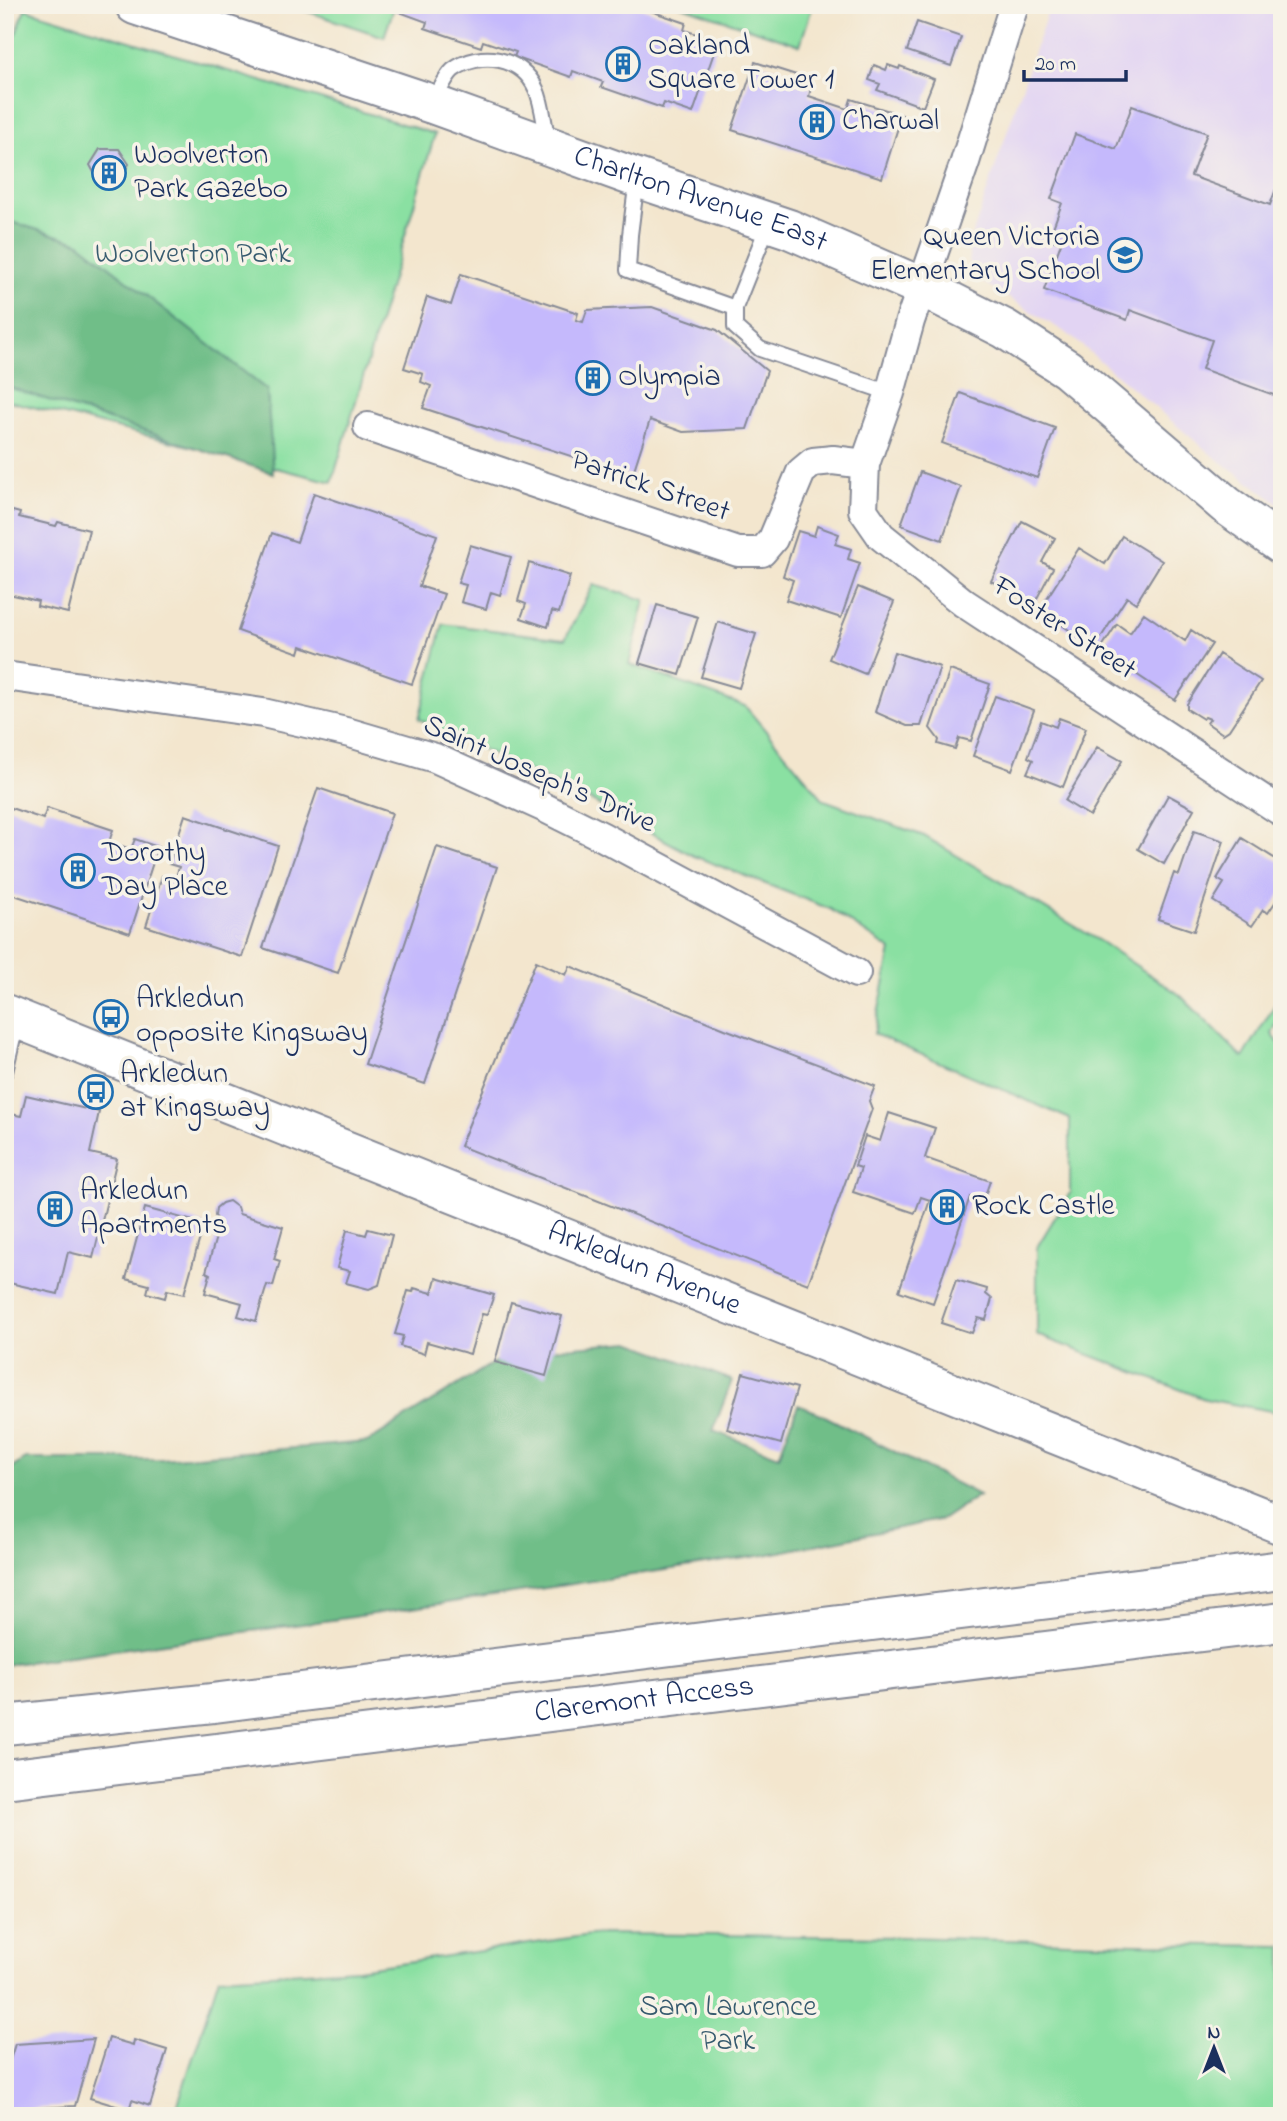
<svg xmlns="http://www.w3.org/2000/svg" width="1287" height="2121" font-family="'Indie Flower',sans-serif">
<style>
.built{fill:#e2d4f3}
.green{fill:#8ae0a2;stroke:#528880;stroke-width:2}
.forest{fill:#6fbe88;stroke:#457673;stroke-width:2}
.building{fill:#c5b9fc}
.lines{fill:none;stroke-linecap:round;stroke-linejoin:round}
.service-casing{stroke:#878a96;stroke-width:18}
.minor-casing{stroke:#878a96;stroke-width:32}
.secondary-casing{stroke:#878a96;stroke-width:42}
.primary-casing{stroke:#878a96;stroke-width:42}
.service{stroke:#fff;stroke-width:14}
.minor{stroke:#fff;stroke-width:28}
.secondary{stroke:#fff;stroke-width:38}
.primary{stroke:#fff;stroke-width:38}
.labels{text-anchor:middle;dominant-baseline:central;stroke-width:7;stroke-linejoin:round;paint-order:stroke}
.poi-label{font-size:30px;fill:#1b2f5e;stroke:#f7f3e8;text-anchor:start}
.street-label{font-size:30px;fill:#1b2f5e;stroke:#f7f3e8}
.park-label{font-size:30px;fill:#375b6f;stroke:#f7f3e8}
</style>
<rect width="100%" height="100%" fill="#f7f3e8"/>
<filter id="ink" filterUnits="userSpaceOnUse"><feTurbulence type="fractalNoise" baseFrequency=".0143" numOctaves="2"/><feDisplacementMap in="SourceGraphic" scale="14" xChannelSelector="R" yChannelSelector="G"/><feConvolveMatrix kernelMatrix="1 2 1 2 8 2 1 2 1" color-interpolation-filters="sRGB"/></filter>
<filter id="wash" filterUnits="userSpaceOnUse"><feTurbulence type="fractalNoise" baseFrequency=".00686" numOctaves="4" result="noise"/><feDisplacementMap in="SourceGraphic" scale="28" xChannelSelector="R" yChannelSelector="G"/><feGaussianBlur stdDeviation="1.57" result="paint"/><feColorMatrix in="noise" values="0 0 0 0 0 0 0 0 0 0 0 0 0 0 0 0 0 1.4 0 .05"/><feComposite in="paint" operator="in"/></filter>
<g filter="url(#wash)">
<rect width="100%" height="100%" fill="#f3e6ce"/>
<path class="built" d="M1050,5H1254L1282,16V506L1212,455L1068,334L973,276L969,264V245Z"/>
<path class="green" d="M288,5H395L384,37Z
M679,5H813L800,45Z
M25,9L435,134L332,482L5,400V65Z
M593,585L645,600L629,664L745,706L824,800L924,836L1101,942L1180,995L1243,1058L1282,993V1012L1272,1034L1282,1047V1413L1205,1399L1037,1335V1247L1070,1193V1119L874,1034L891,950L830,909L694,856L590,800L419,719L443,624L565,639Z
M597,1934L905,1937L1133,1944L1282,1946V2116H174L219,1977L358,1969Z"/>
<path class="forest" d="M5,220L78,242L267,390L273,473L5,386Z
M630,1342L732,1380L713,1431L779,1456L798,1405L819,1413L979,1495L943,1519L765,1555L346,1618L5,1665V1472L26,1459H161L367,1442L509,1353Z"/>
<g id="blocks">
<path class="building" d="M396,5H633L686,23L684,30L718,41L693,113L664,103L662,108L601,87L603,82L573,71L571,77L514,57L516,52L483,41L481,47L425,28L427,22L394,10Z
M917,22L961,37L951,66L907,51Z
M755,62L796,75L793,83L811,88L809,96L848,109L851,99L902,115L882,178L732,130Z
M874,65L886,70L888,65L899,69L900,66L934,79L923,107L877,90L880,84L869,80Z
M1132,106L1207,133L1191,176L1270,205L1279,181L1282,182V398L1202,369L1212,340L1130,310L1127,320L1044,290L1061,243L1049,239L1062,203L1051,199L1075,134L1116,149Z
M100,149H119L129,164L118,182H99L90,165Z
M461,274L578,313L576,320L583,322L587,310L652,307L717,330L767,371L747,429L683,432L650,420L632,476L423,408L431,386L421,382L423,374L404,368L427,297L451,305Z
M960,393L1055,428L1037,478L942,443Z
M920,472L961,487L942,540L901,525Z
M314,493L437,535L419,586L444,594L412,684L301,646L299,653L238,631L272,533L297,542Z
M5,509L20,513L19,517L56,526L58,522L89,530L68,613L37,606L38,601L5,593Z
M1022,521L1055,538L1042,562L1053,568L1034,604L991,581Z
M817,526L839,534L835,544L851,549L848,559L860,563L841,618L786,600L793,580L783,576L798,531L814,536Z
M1122,536L1162,561L1136,603L1127,597L1094,648L1040,609L1079,548L1105,564Z
M470,545L511,557L500,595L491,592L486,609L461,602L466,585L458,583Z
M529,563L570,576L559,613L552,611L548,627L521,618L526,604L518,601Z
M858,587L894,602L865,674L829,659Z
M657,605L698,617L680,675L639,663Z
M1144,613L1185,641L1191,630L1212,644L1175,700L1100,650L1117,624L1130,633Z
M718,622L756,634L739,688L701,677Z
M894,652L940,667L921,726H907L875,712Z
M1219,654L1261,681L1229,730L1223,734L1207,723L1210,719L1205,717L1203,719L1187,709V704Z
M950,670L990,684L971,741L959,738L955,749L938,744L939,740L930,728Z
M995,696L1034,710L1012,770L973,756Z
M1059,718L1086,728L1063,787L1027,773L1033,760L1028,757L1041,721L1056,727Z
M1097,747L1122,761L1090,816L1065,801Z
M318,788L392,813L338,973L263,948Z
M1168,795L1194,809L1164,864L1138,849Z
M5,806L43,819L47,808L113,830L109,842L131,849L135,839L158,847L130,933L5,892Z
M185,815L278,846L242,957L146,926L162,876L175,880L179,867L169,864Z
M1194,831L1224,841L1194,931L1158,919L1174,873L1179,875Z
M1242,838L1282,863V892L1268,913L1263,910L1252,926L1213,901L1224,883L1217,879Z
M437,847L497,867L425,1084L365,1064Z
M536,961L566,975L570,966L725,1029L875,1086L869,1101L872,1109L808,1284L460,1146Z
M26,1095L99,1112L90,1153L117,1159L93,1258L68,1252L58,1294L5,1282V1167L10,1146L5,1145V1136L11,1114L21,1116Z
M889,1113L935,1128L925,1158L990,1181L983,1201L970,1197L933,1303L899,1291L930,1200L921,1197L915,1213L853,1192L861,1168L855,1166L865,1136L880,1141Z
M229,1201L237,1207L239,1214L283,1227L274,1259L280,1261L273,1286L267,1285L256,1321L238,1316L242,1303L205,1293L210,1274L206,1272L220,1223L215,1216L216,1208L222,1203Z
M145,1208L204,1224L184,1294L167,1290L165,1298L147,1293L149,1285L126,1279Z
M368,1229L392,1235L379,1285L369,1289L346,1283L350,1271L337,1268L347,1230L366,1235Z
M436,1278L494,1295L487,1315L482,1314L470,1354L427,1342L424,1354L400,1346L403,1336L395,1334L408,1291L413,1292L414,1288L432,1293Z
M956,1280L987,1289L986,1294L992,1299L986,1320L978,1318L972,1333L941,1323Z
M511,1302L562,1316L546,1376L495,1362Z
M743,1373L797,1388L781,1444L727,1429Z
M109,2038L133,2045L134,2040L167,2050L150,2106L132,2100L129,2110L90,2098Z
M94,2039L75,2106L5,2110V2076L15,2044Z"/>
</g>
</g>
<g filter="url(#ink)">
<use href="#blocks" fill-opacity="0" stroke="#878a96" stroke-width="2"/>
<g class="lines">
<g class="service-casing">
<path id="service" d="M433,102C439,93 445,77 453,70C480,50 522,57 536,89C543,104 544,125 548,141
M637,179L630,235L628,270L735,308
M768,225L735,308V327L760,349L890,393
M5,1072L17,1020"/>
</g>
<g class="minor-casing">
<path id="minor" d="M1014,5L965,162L910,321L890,393L865,464L863,510L881,536L964,603L1282,812
M368,427L738,552H762L773,539L801,472L813,462L833,460L865,464
M5,676L263,713L350,733L435,758L543,807L603,837L856,973"/>
</g>
<g class="secondary-casing">
<g id="secondary">
<path id="s1" d="M135,5L432,104L637,178L789,229L922,287L1005,329L1067,369L1226,505L1282,545"/>
<path id="s2" d="M5,1014L1282,1525"/>
</g>
</g>
<g class="primary-casing">
<g id="primary">
<path d="M5,1725L213,1703L1282,1570"/>
<path id="s3" d="M5,1779L1282,1622"/>
</g>
</g>
<use href="#service" class="service"/>
<use href="#minor" class="minor"/>
<use href="#secondary" class="secondary"/>
<use href="#primary" class="primary"/>
</g>
</g>
<defs>
<g id="building-ring" transform="scale(1.75)"><circle r="9.5" fill="#f7f3e8" stroke="#1f6fb2" stroke-width="1.5"/><path d="M-4-6H4V6H1V3H-1V6H-4ZM-2.5-4.3h1.7v1.8h-1.7ZM.8-4.3h1.7v1.8H.8ZM-2.5-1h1.7V.8h-1.7ZM.8-1h1.7V.8H.8Z" fill="#1f6fb2"/></g>
<g id="school-ring" transform="scale(1.75)"><circle r="9.5" fill="#f7f3e8" stroke="#1f6fb2" stroke-width="1.5"/><path d="M0-5L7-2L0 1L-7-2ZM-4 1L0 2.5L4 1V4Q0 6-4 4Z" fill="#1f6fb2"/></g>
<g id="bus-ring" transform="scale(1.75)"><circle r="9.5" fill="#f7f3e8" stroke="#1f6fb2" stroke-width="1.5"/><path d="M-5-6H5V4H4V6H2V4H-2V6H-4V4H-5ZM-3.5-4V0h7V-4ZM-3.5 1.2v1.5H-2V1.2ZM2 1.2v1.5H3.5V1.2Z" fill="#1f6fb2"/></g>
</defs>
<g fill-rule="evenodd">
<use href="#building-ring" x="623" y="64"/>
<use href="#building-ring" x="817" y="122"/>
<use href="#building-ring" x="109" y="173"/>
<use href="#school-ring" x="1125" y="255"/>
<use href="#building-ring" x="593" y="378"/>
<use href="#building-ring" x="78" y="871"/>
<use href="#bus-ring" x="111" y="1017"/>
<use href="#bus-ring" x="96" y="1092"/>
<use href="#building-ring" x="947" y="1207"/>
<use href="#building-ring" x="55" y="1209"/>
</g>
<g class="labels">
<g class="poi-label">
<text x="648" y="47">Oakland<tspan x="648" dy="34">Square Tower 1</tspan></text>
<text x="842" y="122">Charwal</text>
<text x="134" y="156">Woolverton<tspan x="134" dy="34">Park Gazebo</tspan></text>
<text x="1100" y="238" text-anchor="end">Queen Victoria<tspan x="1100" dy="34">Elementary School</tspan></text>
<text x="618" y="378">Olympia</text>
<text x="102" y="854">Dorothy<tspan x="102" dy="34">Day Place</tspan></text>
<text x="136" y="1000">Arkledun<tspan x="136" dy="34">opposite Kingsway</tspan></text>
<text x="120" y="1075">Arkledun<tspan x="120" dy="34">at Kingsway</tspan></text>
<text x="80" y="1192">Arkledun<tspan x="80" dy="34">Apartments</tspan></text>
<text x="972" y="1207">Rock Castle</text>
</g>
<g class="street-label">
<text stroke="none"><textPath href="#s1" startOffset="598">Charlton Avenue East</textPath></text>
<text transform="translate(650 487) rotate(19)">Patrick Street</text>
<text transform="translate(1064 629) rotate(33)">Foster Street</text>
<text transform="translate(539 775) rotate(24)">Saint Joseph's Drive</text>
<text stroke="none"><textPath href="#s2" startOffset="688">Arkledun Avenue</textPath></text>
<text stroke="none"><textPath href="#s3" startOffset="644">Claremont Access</textPath></text>
</g>
<g class="park-label">
<text x="193" y="255">Woolverton Park</text>
<text x="728" y="2008">Sam Lawrence<tspan x="728" dy="34">Park</tspan></text>
</g>
</g>
<rect width="1287" height="2121" fill="none" stroke="#f7f3e8" stroke-width="28"/>
<g transform="translate(1214 2048)" stroke="#f7f3e8" stroke-width="5" paint-order="stroke">
<path d="M0-5L12 26L0 18L-12 26Z" fill="#1b2f5e"/>
<text y="-10" font-size="19" font-weight="bold" text-anchor="middle" fill="#1b2f5e">N</text>
</g>
<path d="M1024 70v10h102v-10" fill="none" stroke="#1b2f5e" stroke-width="3.5"/>
<text x="1035" y="70" font-size="21" fill="#1b2f5e" stroke="#f7f3e8" stroke-width="5" paint-order="stroke">20 m</text>
</svg>
